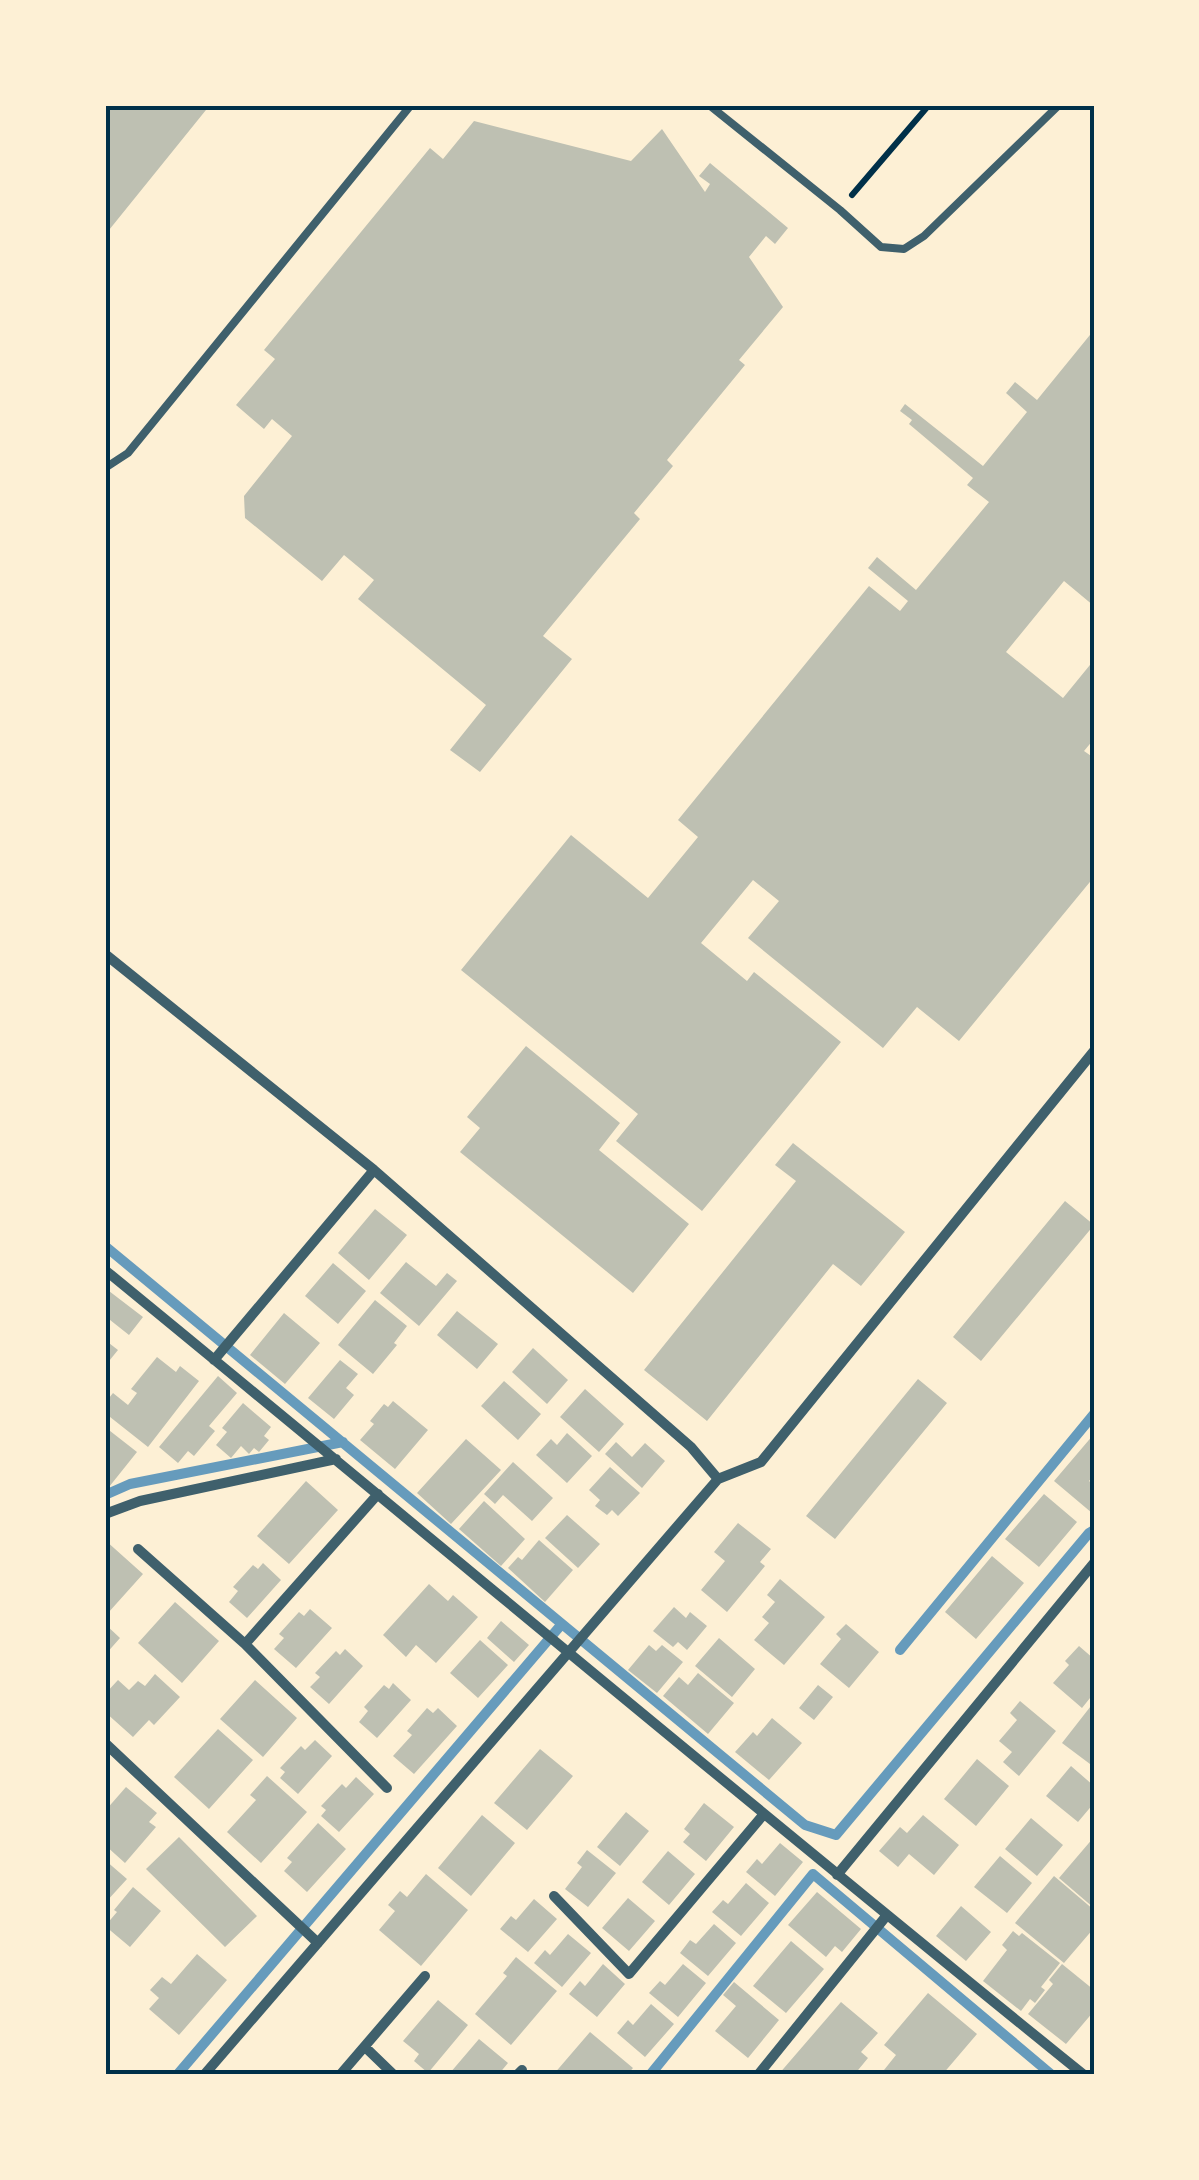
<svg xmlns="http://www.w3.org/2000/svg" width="1199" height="2180" font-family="'Roboto Serif',serif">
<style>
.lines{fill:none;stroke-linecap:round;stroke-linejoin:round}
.stream{stroke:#669bbc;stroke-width:10}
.building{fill:#bec0b2}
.path{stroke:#003049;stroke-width:6}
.service{stroke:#3f606c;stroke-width:8}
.minor{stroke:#3f606c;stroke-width:10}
.neatline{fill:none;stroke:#003049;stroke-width:4}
</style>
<rect width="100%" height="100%" fill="#fdf0d5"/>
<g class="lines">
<path class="stream" d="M105,1246L805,1825L836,1835L1089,1533L1094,1530
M105,1495L130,1484L343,1442
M900,1650L1094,1414
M177,2075L561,1625
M650,2075L813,1874L1052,2075"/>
</g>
<path class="building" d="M105,105H210L105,235Z
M474,121L631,161L662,129L705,192L710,184L699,176L710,163L788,228L775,244L766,236L749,257L783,307L739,360L745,365L667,460L673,466L634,513L640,519L543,636L572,659L480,772L450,750L486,705L358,599L374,580L344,555L322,581L245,518L244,496L292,436L272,419L264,429L236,405L275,359L264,350L430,148L443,159Z
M1094,330V606L1064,581L1006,652L1063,698L1094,660V739L1084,751L1094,758V877L959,1041L917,1007L883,1048L748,938L779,901L753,880L701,943L747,981L754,972L841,1042L702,1211L616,1141L638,1114L461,970L571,835L648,898L698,837L678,820L869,586L900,611L908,601L868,568L877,557L916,590L989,502L967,485L973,478L909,424L912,420L900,411L905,404L983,466L1027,412L1006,393L1015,382L1037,400Z
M526,1046L620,1123L599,1150L689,1224L633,1293L460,1152L480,1128L467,1117Z
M793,1143L905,1232L861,1286L833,1264L707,1421L644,1370L796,1181L775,1165Z
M1065,1201L1094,1225L981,1361L953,1337Z
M375,1209L407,1235L369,1280L338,1253Z
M406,1262L436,1286L447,1273L457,1281L419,1326L380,1293Z
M333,1263L366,1291L338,1324L305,1296Z
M109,1291L143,1317L129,1335L105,1316V1296Z
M375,1300L407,1326L394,1343L397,1345L373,1374L338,1345Z
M457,1311L498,1344L477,1369L437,1335Z
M284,1313L320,1343L285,1384L250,1355Z
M105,1340L118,1350L105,1366Z
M533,1348L568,1380L547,1404L512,1372Z
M157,1357L176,1372L180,1366L199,1381L148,1447L105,1413V1403L113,1393L128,1405L137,1393L131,1389Z
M340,1360L358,1374L346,1388L354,1395L334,1419L308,1398Z
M218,1376L237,1393L209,1426L215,1431L194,1456L188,1451L178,1463L159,1447Z
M918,1379L947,1403L835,1539L806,1516Z
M504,1381L541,1414L518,1440L481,1406Z
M585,1389L624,1424L599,1452L560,1417Z
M393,1401L428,1430L395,1469L360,1440L374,1424L370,1421L384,1404L388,1407Z
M243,1403L271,1427L264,1436L269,1440L259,1452L254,1448L249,1454L241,1446L231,1458L216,1445L227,1432L222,1428Z
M105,1427L137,1452L105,1492Z
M567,1433L592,1456L567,1483L536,1455L551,1439L557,1445Z
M1094,1434V1475L1089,1481L1094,1485V1511L1092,1513L1054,1481Z
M466,1439L501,1470L451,1524L417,1493Z
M616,1442L632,1457L645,1443L665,1461L642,1488L605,1454Z
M513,1462L553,1498L532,1521L503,1495L495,1504L484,1494Z
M610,1467L640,1493L618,1516L612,1510L607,1515L595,1506L600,1500L589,1490Z
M306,1481L338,1510L289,1564L257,1536Z
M1044,1494L1077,1522L1039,1567L1005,1539Z
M484,1501L525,1539L501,1566L459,1529Z
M567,1515L600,1544L578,1568L545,1538Z
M738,1523L771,1549L760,1562L765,1566L727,1612L701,1590L725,1561L714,1552Z
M105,1540L143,1574L108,1613L105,1610Z
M539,1540L573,1570L545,1602L508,1568L518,1557L522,1560Z
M992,1556L1024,1583L976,1639L945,1612Z
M263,1563L281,1580L247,1618L229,1602L238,1591L233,1587L253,1565L258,1569Z
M780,1579L825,1617L784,1665L754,1640L769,1623L762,1617L775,1602L767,1595Z
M429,1584L448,1601L453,1595L478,1617L436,1663L416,1645L406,1657L383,1635Z
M175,1602L219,1641L182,1683L138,1643Z
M674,1607L686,1618L690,1612L707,1626L687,1650L678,1642L673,1647L653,1631Z
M310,1609L332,1628L296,1668L274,1649L284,1638L279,1634L299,1612L304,1616Z
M501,1621L529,1645L514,1662L487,1638Z
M105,1624L120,1638L105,1655Z
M846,1624L879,1652L849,1688L820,1664L841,1639L836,1634Z
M719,1638L755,1669L732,1697L695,1666Z
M480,1640L508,1665L478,1698L450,1673Z
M649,1645L656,1651L662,1645L683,1662L657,1693L628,1670Z
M1079,1646L1094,1659V1693L1082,1708L1053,1683L1069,1665L1065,1661Z
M345,1649L363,1666L329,1704L310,1687L320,1677L315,1673L336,1651L340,1655Z
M698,1673L734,1703L708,1734L663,1696L679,1677L688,1685Z
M155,1674L180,1697L154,1725L149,1720L133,1737L105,1712V1694L118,1680L129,1690L138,1681L145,1686Z
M255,1680L297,1718L263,1757L220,1719Z
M393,1683L411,1700L377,1738L359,1722L368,1711L364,1707L384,1685L389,1689Z
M818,1685L833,1697L814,1720L799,1708Z
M1020,1701L1056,1731L1019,1776L1003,1762L1012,1752L999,1741L1017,1720L1010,1713Z
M1094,1702V1767L1062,1743Z
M427,1708L433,1713L438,1708L457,1726L414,1774L393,1756L412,1735L407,1731Z
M772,1718L802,1743L769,1780L735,1752L753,1732L757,1736Z
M218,1729L253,1760L209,1809L174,1777Z
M315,1740L332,1756L298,1794L280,1778L285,1772L280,1768L301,1746L305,1750Z
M540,1749L573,1776L527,1830L494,1803Z
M977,1759L1009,1786L976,1826L944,1799Z
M1071,1766L1094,1786V1803L1078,1822L1046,1796Z
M267,1776L307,1812L261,1863L227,1832L256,1800L250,1795Z
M356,1777L374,1794L339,1832L321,1816L326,1810L321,1806L342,1784L346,1788Z
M126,1787L157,1813L149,1822L156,1827L125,1863L105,1845V1811Z
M704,1803L734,1827L706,1861L683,1842L690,1834L684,1829Z
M626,1812L649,1831L620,1866L597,1847Z
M482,1815L515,1843L471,1896L438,1868Z
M923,1815L959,1845L934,1875L909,1854L898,1867L879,1851L900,1827L907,1833Z
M1031,1818L1063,1845L1037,1876L1005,1849Z
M318,1823L346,1849L307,1892L284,1871L292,1862L287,1858Z
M179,1837L257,1916L225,1947L146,1869Z
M1094,1837V1908L1059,1878Z
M780,1843L803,1862L775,1896L746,1872L757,1859L762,1864Z
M587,1850L616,1873L588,1907L565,1889L582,1867L577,1863Z
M668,1851L695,1874L669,1905L642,1882Z
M1000,1856L1032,1883L1007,1913L974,1887Z
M105,1860L127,1879L105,1903Z
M426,1874L468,1910L421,1966L379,1930L395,1911L388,1905L400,1891L407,1897Z
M1054,1876L1094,1910V1928L1064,1963L1015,1923Z
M746,1883L769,1903L741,1936L712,1912L723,1900L728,1904Z
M133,1887L161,1911L130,1947L105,1926L117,1912L114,1910Z
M817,1892L861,1929L842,1952L835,1946L826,1957L788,1925Z
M628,1898L655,1921L629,1951L602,1928Z
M534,1899L557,1919L528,1952L500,1929L511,1916L516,1920Z
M961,1906L991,1932L966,1961L936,1936Z
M714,1924L736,1943L708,1976L680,1953L690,1940L696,1944Z
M1013,1931L1019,1936L1022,1933L1060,1963L1041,1987L1045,1990L1035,2003L1030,1999L1021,2011L983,1981L1007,1950L1002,1945Z
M568,1934L591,1953L562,1987L534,1963L545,1950L550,1955Z
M791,1941L824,1969L786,2013L753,1986Z
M197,1954L227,1980L179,2035L149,2009L159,1998L150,1990L162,1977L171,1984Z
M516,1957L557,1991L511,2045L475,2014L507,1976L503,1973Z
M603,1964L625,1984L597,2017L569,1994L580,1981L585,1986Z
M683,1964L706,1983L678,2017L649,1993L660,1981L665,1985Z
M1062,1964L1094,1990V2011L1066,2044L1028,2014L1053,1984L1049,1980Z
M734,1982L779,2020L748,2058L715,2031L736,2006L723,1995Z
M928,1993L977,2034L942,2075H880L896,2055L884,2045Z
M438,2000L468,2025L428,2073L414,2061L419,2054L403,2041Z
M841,2002L878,2033L861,2052L868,2058L854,2075H778Z
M651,2004L674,2024L645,2057L617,2033L628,2020L633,2025Z
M590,2032L633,2068L627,2075H553Z
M479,2039L508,2063L498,2075H453L450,2073Z"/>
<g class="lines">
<path class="path" d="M852,195L929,105"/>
<path class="service" d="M709,105L840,210L881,247L904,249L924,236L1059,105
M105,468L128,453L411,105"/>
<path class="minor" d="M105,954L374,1170L691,1447L718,1479
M105,1270C432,1538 756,1810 1084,2075
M214,1360L374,1170
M105,1514L140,1501L336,1459
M138,1549L245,1644L387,1788
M245,1644L378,1494
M105,1743L318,1943
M837,1875L1094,1563
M554,1896L629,1974L764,1814
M365,2047L394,2075
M204,2075L718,1479L761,1462L1094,1051
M340,2075L425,1976
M517,2075L522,2070
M758,2075L887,1915"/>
</g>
<rect width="1199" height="2180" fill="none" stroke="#fdf0d5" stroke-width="215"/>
<rect x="108" y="108" width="984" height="1964" class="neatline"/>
</svg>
